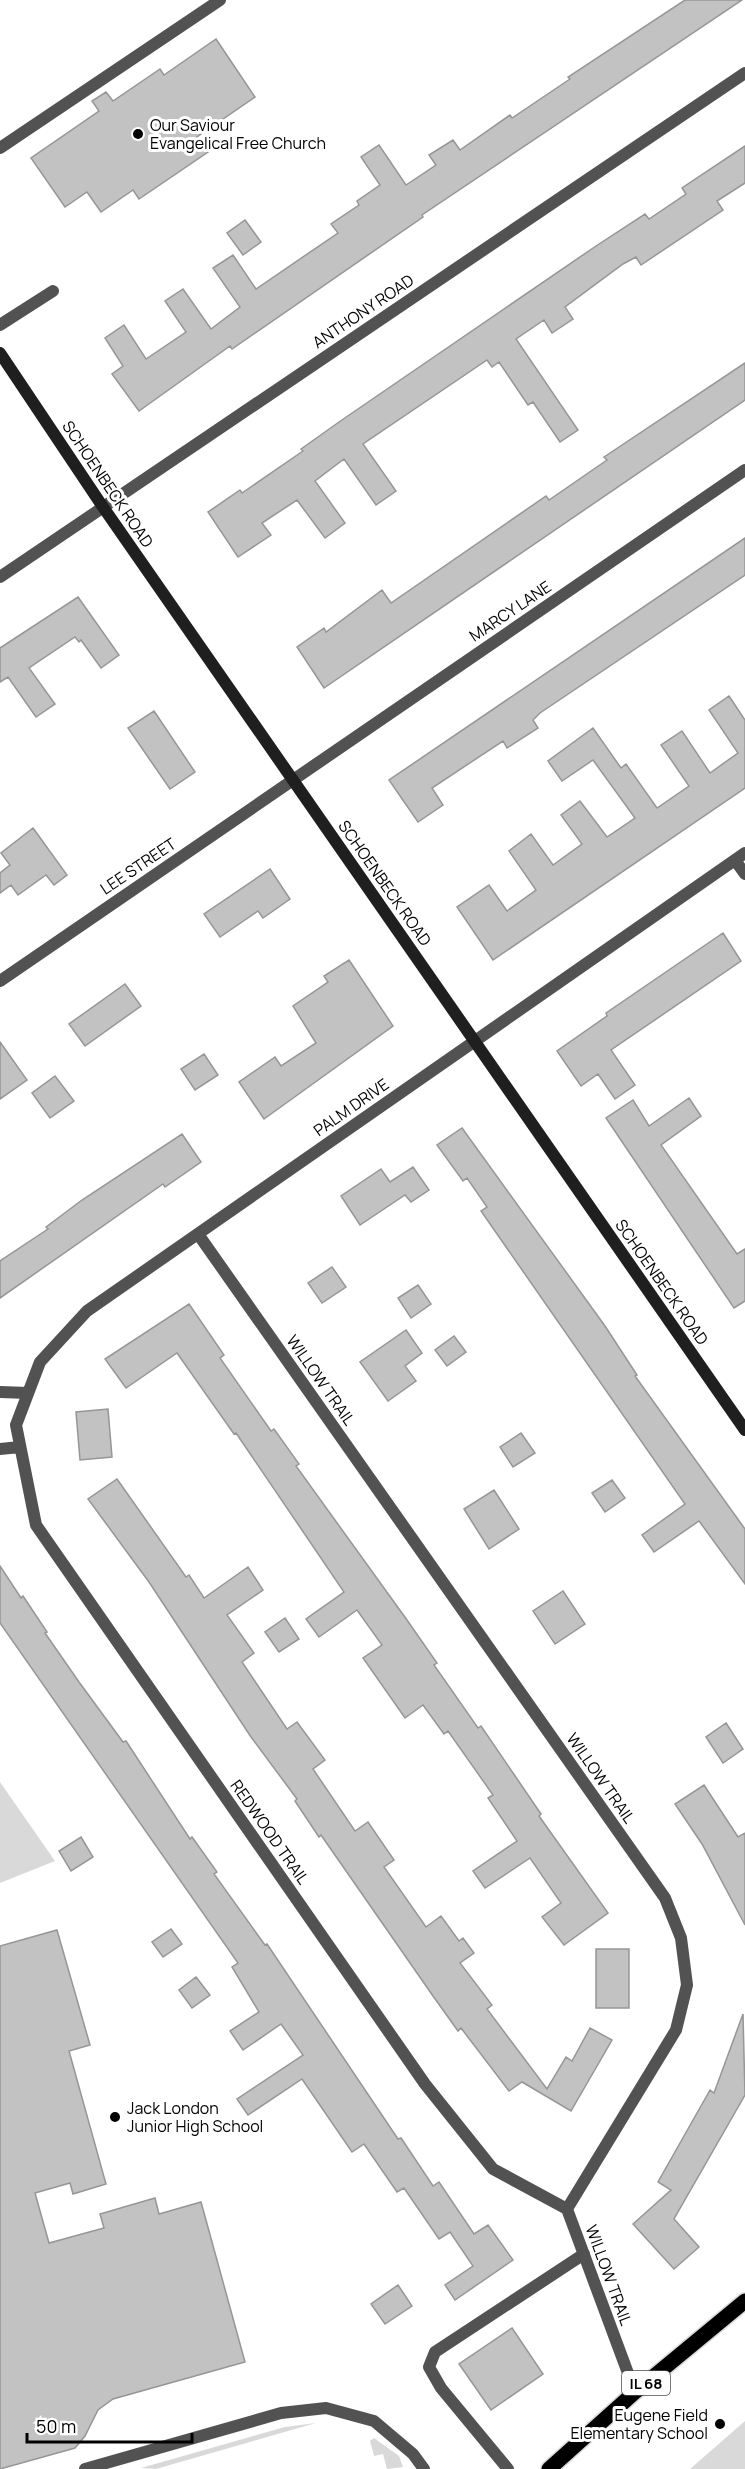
<svg xmlns="http://www.w3.org/2000/svg" width="745" height="2469" font-family="Manrope,sans-serif">
<style>
.green{fill:#d9d9d9}
.building{fill:#c2c2c2;stroke:#969696;stroke-width:1.5}
.lines{fill:none;stroke-linecap:round;stroke-linejoin:round}
.primary-casing{stroke:#dbdbdb;stroke-width:18}
.lane{stroke:#525252;stroke-width:12}
.street{stroke:#525252;stroke-width:12}
.secondary{stroke:#1f1f1f;stroke-width:12}
.primary{stroke:#000;stroke-width:15}
.poi-dot{fill:#000;stroke:#fff;stroke-width:2}
.labels{text-anchor:middle;dominant-baseline:central;stroke-width:6;stroke-linejoin:round;paint-order:stroke}
.shield{fill:#fff;stroke:#4c4c4c;stroke-width:1.5}
.shield-label{font-size:15px;font-weight:bold;fill:#000}
.poi-label{font-size:16px;fill:#000;stroke:#fff;text-anchor:start}
.street-label{font-size:16px;fill:#000;stroke:#fff}
</style>
<rect width="100%" height="100%" fill="#fff"/>
<path class="green" d="M0,1782L55,1861L0,1883Z
M745,2421V2469H690Z
M316,2423L156,2469L141,2468L285,2427Z
M374,2438L399,2456L403,2467L387,2469L383,2454L374,2456L370,2441Z"/>
<path class="building" d="M685,0H742L422,215L423,217L232,349L230,346L139,411L112,374L123,366L105,338L124,325L146,359L186,332L165,301L183,289L211,329L240,307L213,268L233,255L256,289L338,233L331,224L359,205L357,201L380,185L361,157L379,145L406,185L436,165L429,155L453,140L460,150L510,115L512,118L570,79L568,77Z
M216,39L255,97L197,137L208,152L139,199L133,190L101,212L87,192L65,207L31,158L99,111L92,101L106,92L113,101L160,69L164,75Z
M745,146V183L717,201L723,210L641,265L636,257L623,264L565,307L573,319L552,333L544,320L516,339L578,430L560,442L533,402L528,405L499,362L492,367L487,360L363,444L396,491L376,505L344,459L315,481L345,523L325,538L297,500L262,523L271,535L238,557L208,512L240,490L242,493L303,451L301,449L339,422L596,246L645,214L649,219L686,194L682,188Z
M245,220L261,242L243,255L227,233Z
M745,363V400L324,688L297,647L324,628L326,632L382,590L391,603L546,496L549,500L607,460L604,457Z
M745,538V575L540,713L533,720L538,728L507,748L503,741L432,788L443,805L418,822L389,780Z
M78,597L119,655L101,668L81,640L79,642L75,637L29,668L55,704L36,717L8,677L0,682V648Z
M729,696L745,720V788L493,960L457,907L489,885L507,911L536,890L509,851L531,834L553,865L582,844L561,815L580,801L607,837L635,818L593,760L562,781L548,761L593,728L621,768L626,764L657,808L689,786L661,745L682,731L710,773L738,753L709,710Z
M154,711L195,772L170,789L128,728Z
M33,828L67,875L54,885L46,875L18,895L11,885L0,893V873L10,865L1,853Z
M270,869L290,899L263,918L258,911L220,937L204,914Z
M723,933L741,961L611,1050L635,1085L615,1099L598,1074L581,1086L557,1051L607,1016L606,1013Z
M349,960L393,1026L264,1119L239,1082L275,1057L281,1066L316,1043L293,1006L328,982L324,976Z
M125,984L141,1006L85,1046L69,1024Z
M0,1042L27,1080L0,1099Z
M204,1054L218,1075L195,1090L181,1069Z
M55,1076L74,1101L50,1118L32,1093Z
M689,1098L701,1116L661,1145L737,1254L745,1249V1301L734,1308L606,1118L633,1100L649,1126Z
M462,1128L605,1326L637,1375L635,1376L745,1529V1584L699,1521L654,1552L642,1535L685,1504L481,1211L487,1207L467,1178L463,1181L437,1145Z
M182,1134L201,1162L165,1187L163,1184L0,1298V1261L48,1229L46,1227L82,1200Z
M413,1167L429,1190L411,1202L405,1195L360,1225L341,1196L381,1169L390,1182Z
M332,1267L346,1287L322,1303L308,1283Z
M418,1285L431,1304L411,1318L398,1298Z
M189,1304L224,1355L220,1358L271,1431L274,1429L299,1464L296,1466L407,1620L437,1663L434,1665L478,1728L481,1726L541,1814L539,1816L608,1913L564,1945L542,1917L561,1903L530,1858L485,1888L473,1871L517,1841L488,1798L493,1795L448,1731L444,1734L423,1705L405,1718L363,1658L382,1645L357,1610L319,1637L306,1619L344,1592L236,1433L234,1434L177,1353L126,1388L105,1359Z
M406,1330L422,1353L405,1366L416,1381L388,1401L360,1362Z
M454,1336L466,1352L447,1366L435,1350Z
M108,1409L112,1457L80,1460L76,1412Z
M521,1433L535,1453L513,1467L500,1447Z
M117,1479L186,1577L189,1575L204,1598L248,1567L263,1590L227,1615L254,1653L242,1662L287,1729L297,1722L325,1760L313,1769L355,1831L368,1822L394,1860L384,1867L426,1927L441,1916L459,1941L463,1938L474,1953L460,1963L492,2005L487,2009L547,2089L566,2057L572,2061L590,2028L612,2040L571,2111L522,2082L509,2091L461,2028L458,2031L433,1996L321,1835L319,1837L295,1801L297,1799L251,1737L149,1582L88,1499Z
M612,1480L625,1498L605,1512L592,1493Z
M494,1490L519,1529L489,1549L464,1509Z
M0,1566L21,1598L23,1596L47,1632L45,1633L79,1682L123,1742L126,1741L190,1839L192,1837L217,1872L214,1874L265,1945L267,1944L398,2139L401,2138L433,2186L439,2182L474,2234L488,2225L513,2260L455,2300L445,2285L473,2266L450,2232L439,2239L404,2188L397,2192L364,2144L352,2152L302,2079L248,2115L237,2099L303,2055L281,2024L243,2050L230,2031L259,2012L232,1967L238,1963L0,1623Z
M563,1591L585,1624L555,1644L533,1611Z
M285,1618L299,1639L279,1652L265,1632Z
M726,1723L743,1749L723,1763L706,1737Z
M704,1785L738,1837L745,1833V1925L702,1844L675,1804Z
M81,1837L93,1857L71,1871L59,1851Z
M171,1929L182,1944L163,1957L152,1942Z
M57,1930L90,2045L69,2051L106,2184L73,2194L70,2183L35,2193L49,2243L104,2228L100,2214L155,2198L159,2214L201,2202L245,2362L113,2399L98,2410L85,2436L75,2448L0,2469V1946Z
M596,1949H629V2008H596Z
M196,1977L210,1995L192,2008L179,1990Z
M743,2014L745,2095L674,2219L699,2247L674,2269L633,2224L671,2190L658,2182L710,2090L714,2093Z
M398,2285L412,2306L385,2324L371,2304Z
M512,2328L543,2374L491,2410L459,2364Z"/>
<g class="lines">
<g class="primary-casing">
<path id="primary" d="M549,2469L635,2392L745,2301"/>
</g>
<path class="lane" d="M0,148L220,0
M0,325L53,291
M85,2469L281,2413L326,2408L374,2421L413,2454L424,2469
M508,2469L441,2388L429,2367L435,2352L584,2254"/>
<path class="street" d="M0,577L745,73
M735,860L745,874
M0,981L745,470
M198,1234L665,1898L681,1938L687,1985L676,2030L567,2209L635,2392
M0,1392L28,1393
M0,1449L20,1447
M567,2209L493,2169L425,2084L36,1525L16,1425L40,1362L87,1311L745,853"/>
<path class="secondary" d="M0,353L103,507L745,1430"/>
<use href="#primary" class="primary"/>
</g>
<g class="poi-dot">
<circle cx="138" cy="134" r="6"/>
<circle cx="115" cy="2117" r="6"/>
<circle cx="720" cy="2424" r="6"/>
</g>
<g class="labels">
<rect class="shield" x="622" y="2371" width="48" height="24" rx="4.5"/>
<g class="shield-label">
<text x="646" y="2383">IL 68</text>
</g>
<g class="poi-label">
<text x="150" y="125">Our Saviour<tspan x="150" dy="18">Evangelical Free Church</tspan></text>
<text x="127" y="2108">Jack London<tspan x="127" dy="18">Junior High School</tspan></text>
<text x="708" y="2415" text-anchor="end">Eugene Field<tspan x="708" dy="18">Elementary School</tspan></text>
</g>
<g class="street-label">
<text transform="translate(363 311) rotate(-34)">ANTHONY ROAD</text>
<text transform="translate(108 484) rotate(56)">SCHOENBECK ROAD</text>
<text transform="translate(510 611) rotate(-34)">MARCY LANE</text>
<text transform="translate(138 866) rotate(-34)">LEE STREET</text>
<text transform="translate(385 883) rotate(55)">SCHOENBECK ROAD</text>
<text transform="translate(351 1107) rotate(-35)">PALM DRIVE</text>
<text transform="translate(662 1282) rotate(55)">SCHOENBECK ROAD</text>
<text transform="translate(321 1380) rotate(55)">WILLOW TRAIL</text>
<text transform="translate(601 1778) rotate(55)">WILLOW TRAIL</text>
<text transform="translate(270 1832) rotate(55)">REDWOOD TRAIL</text>
<text transform="translate(609 2275) rotate(70)">WILLOW TRAIL</text>
</g>
</g>
<path d="M27 2433v9h165v-9" fill="none" stroke="#000000" stroke-width="3"/>
<text x="36" y="2433" font-size="18" fill="#000000" stroke="#ffffff" stroke-width="4.5" paint-order="stroke">50 m</text>
</svg>
